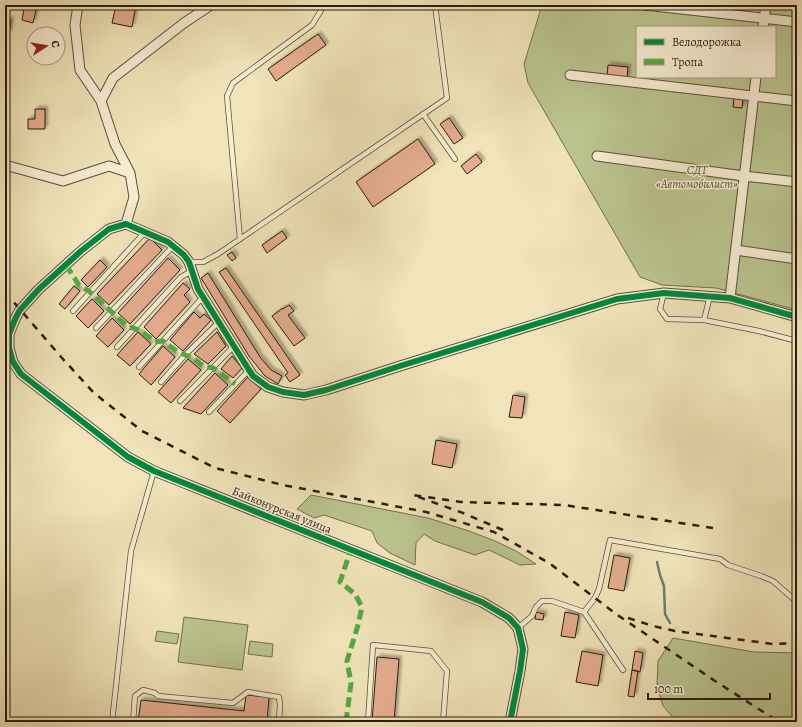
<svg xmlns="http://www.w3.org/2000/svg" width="802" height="727" font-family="Alegreya,serif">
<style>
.green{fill:#bbc48f;stroke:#717050;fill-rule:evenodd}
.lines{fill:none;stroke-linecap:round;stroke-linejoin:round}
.stream{stroke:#6d7d74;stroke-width:2.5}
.building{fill:#e5ac8f;stroke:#271c10;filter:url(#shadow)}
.lane-casing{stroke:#5a4e3a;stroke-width:6}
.street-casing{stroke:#5a4e3a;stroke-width:11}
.lane{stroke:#f6edd2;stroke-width:4.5}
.street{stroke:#f6edd2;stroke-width:9}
.rail{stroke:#271c10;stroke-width:2.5;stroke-dasharray:7 7;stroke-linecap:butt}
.quiet{stroke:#53a942;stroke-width:5;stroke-dasharray:10 5;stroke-linecap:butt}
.cycleway-casing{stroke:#f6edd2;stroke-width:8}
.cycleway{stroke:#00873e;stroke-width:6}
.labels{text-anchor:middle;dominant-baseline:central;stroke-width:3;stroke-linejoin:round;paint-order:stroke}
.park-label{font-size:12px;font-style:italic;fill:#534e36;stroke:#f6edd2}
.street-label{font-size:12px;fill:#271c10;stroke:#f6edd2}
</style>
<defs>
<filter id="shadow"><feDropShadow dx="3" dy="-3" stdDeviation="1" flood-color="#0004"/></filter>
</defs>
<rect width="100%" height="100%" fill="#f1e4ba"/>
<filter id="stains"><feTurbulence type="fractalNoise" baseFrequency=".005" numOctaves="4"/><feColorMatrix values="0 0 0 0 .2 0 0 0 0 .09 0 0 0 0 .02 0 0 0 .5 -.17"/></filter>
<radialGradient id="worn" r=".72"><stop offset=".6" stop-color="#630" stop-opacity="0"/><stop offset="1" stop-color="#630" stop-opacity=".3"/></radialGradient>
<path class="green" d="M542,5H797V310L716,288L662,285L640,277L528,83L524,64ZM637,27H775V77H637Z
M311,495L428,518L469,531L495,541L516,551L536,564L520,565L489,550L475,555L435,541L424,534L416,543L415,565L390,553L377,543L372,531L324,515L314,518L297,509Z
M184,617L248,625L242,670L178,662Z
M157,631L179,634L177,644L155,641Z
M673,638L754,652L797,653V722H677L663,706L657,686L658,661Z
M250,641L273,644L272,657L248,654Z"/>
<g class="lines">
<path class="stream" d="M657,562L660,575L664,586L665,614L670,623"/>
</g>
<path class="building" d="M116,5H136L132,27L112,23Z
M24,8L36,10L33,23L22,20Z
M5,19L11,20L9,34L5,33Z
M318,34L326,45L276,81L268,69Z
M608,65L628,67L627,79L607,76Z
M734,98L743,99L742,108L733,107Z
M35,109H45V129H28V119H35Z
M449,118L463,138L454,144L440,124Z
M418,139L435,164L373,207L356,182Z
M476,154L482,162L467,174L461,166Z
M282,231L287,238L267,253L262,245Z
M150,238L162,250L109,305L97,294Z
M232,252L236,258L232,261L227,255Z
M168,258L180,270L130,324L118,313Z
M100,260L107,267L88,287L81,280Z
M226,268L300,375L290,382L285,375L288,373L219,272Z
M208,273L260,357L271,370L282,376L278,384L265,376L249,356L201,278Z
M183,283L190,289L184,295L190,302L156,339L144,327Z
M74,286L80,291L65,309L59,304Z
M92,299L104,311L88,328L76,316Z
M289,305L294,311L288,315L305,338L294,346L272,316L283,308V309Z
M194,312L200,318L204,314L211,320L183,351L170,340Z
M112,318L124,330L108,347L96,336Z
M138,332L151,344L130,366L117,355Z
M217,332L226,346L208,364L194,354Z
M163,346L175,357L151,385L139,374Z
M232,356L242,368L233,378L221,369Z
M188,359L201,370L171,403L158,392Z
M215,373L228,385L201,414L183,408Z
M248,377L261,389L230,423L217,411Z
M513,395L525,397L522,418L509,417Z
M436,440L457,444L452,468L432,464Z
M614,555L630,558L624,591L608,588Z
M536,612L544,614L543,620L535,619Z
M565,612L579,615L575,638L561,636Z
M582,651L603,655L598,686L576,682Z
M635,651L643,653L640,672L632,670Z
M377,657L399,659L394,722H372Z
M632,670L638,671L634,697L628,696Z
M246,695L269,697L267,722H192L171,720V722H138L141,700L244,711Z"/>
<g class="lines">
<g class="lane-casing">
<path id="lane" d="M423,114L455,159
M240,239L227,96L233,83L312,25L320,12L324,5
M189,262H203L218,254L447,98L435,5
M664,293L660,309L667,319L704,320L759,331L797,341
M73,311L145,232
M704,320L710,296
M96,328L173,246
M117,347L181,277L192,271
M139,367L203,297
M161,382L185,355L219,322
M180,401L234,346
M209,412L249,370
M584,612L595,598L599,589L610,540L720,559L728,565L761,576L773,581L797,602
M518,628L532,616L536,607L542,601H552L584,612L623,670
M112,722L131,551L154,471
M133,722L135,696L143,690L155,693L158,696L233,703L248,692L279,697L280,704L279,722
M368,722L373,645L431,651L447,671L443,722"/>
</g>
<g class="street-casing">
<path id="street" d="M78,5L75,25L80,70L101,101
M645,5L797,22
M763,27L766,5
M570,75L797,101
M597,156L744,176L797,182
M5,165L63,181L109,166L130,173
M126,224L134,197L130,173L115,144L101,101L113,78L184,23L211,5
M736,250L797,259
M730,298L756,77
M510,722L520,671L523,649L518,628L509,618L482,602L154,471L128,457L21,374L13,362L9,348V334L16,317L20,310L38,290L81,251L109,229L126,224L168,242L184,255L189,262L198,289L249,370L253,376L268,387L283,392L304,395L326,390L400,366L617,299L664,293L730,298L797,317"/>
</g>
<use href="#lane" class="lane"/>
<use href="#street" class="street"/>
<path class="rail" d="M5,292L62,358L94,393L142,431L215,468L283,485L426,512L494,532L549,563L616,614L715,681L779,722
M503,530L463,513L413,495L461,502L564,505L713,528
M628,618L653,626L675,631L773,644L797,643"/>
<path class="quiet" d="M66,265L79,285L90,292L128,327C139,328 146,335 155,342L163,341L178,352L195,359L203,366L213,368L235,384
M346,722L351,683L347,661L358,625L362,607L355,594L340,582L351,549"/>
<g class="cycleway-casing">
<path id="cycleway" d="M510,722L520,671L523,649L518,628L509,618L482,602L154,471L128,457L21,374L13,362L9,348V334L16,317L20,310L38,290L81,251L109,229L126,224L168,242L184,255L189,262L198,289L249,370L253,376L268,387L283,392L304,395L326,390L400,366L617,299L664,293L730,298L797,317"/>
</g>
<use href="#cycleway" class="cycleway"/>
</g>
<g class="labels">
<g class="park-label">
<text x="697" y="170">СДТ<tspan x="697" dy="14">«Автомобилист»</tspan></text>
</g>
<g class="street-label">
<text transform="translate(282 510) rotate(22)">Байконурская улица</text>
</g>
</g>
<rect width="802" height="727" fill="none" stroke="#f1e4ba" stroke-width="20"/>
<rect x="6" y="6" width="790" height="715" fill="none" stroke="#271c10" stroke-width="2"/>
<rect x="10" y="10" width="782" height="707" fill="none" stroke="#271c10"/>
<rect x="636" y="26" width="140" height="52" fill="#f6edd2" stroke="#a39984"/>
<rect x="644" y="39" width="20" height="6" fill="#00873e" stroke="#a39984"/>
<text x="672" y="46" font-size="12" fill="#271c10">Велодорожка</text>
<rect x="644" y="59" width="20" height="6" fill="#53a942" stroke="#a39984"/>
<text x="672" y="66" font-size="12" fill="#271c10">Тропа</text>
<g transform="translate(46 46) rotate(78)"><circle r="19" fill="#f6edd2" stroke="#a39984"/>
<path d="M0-3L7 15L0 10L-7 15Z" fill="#8f2418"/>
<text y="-6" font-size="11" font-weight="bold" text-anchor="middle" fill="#271c10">С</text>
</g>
<path d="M648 693v6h122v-6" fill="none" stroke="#271c10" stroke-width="2"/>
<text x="654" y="693" font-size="12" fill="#271c10" stroke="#f6edd2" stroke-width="3" paint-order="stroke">100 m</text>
<rect width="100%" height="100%" filter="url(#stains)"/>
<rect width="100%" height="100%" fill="url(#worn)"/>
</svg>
